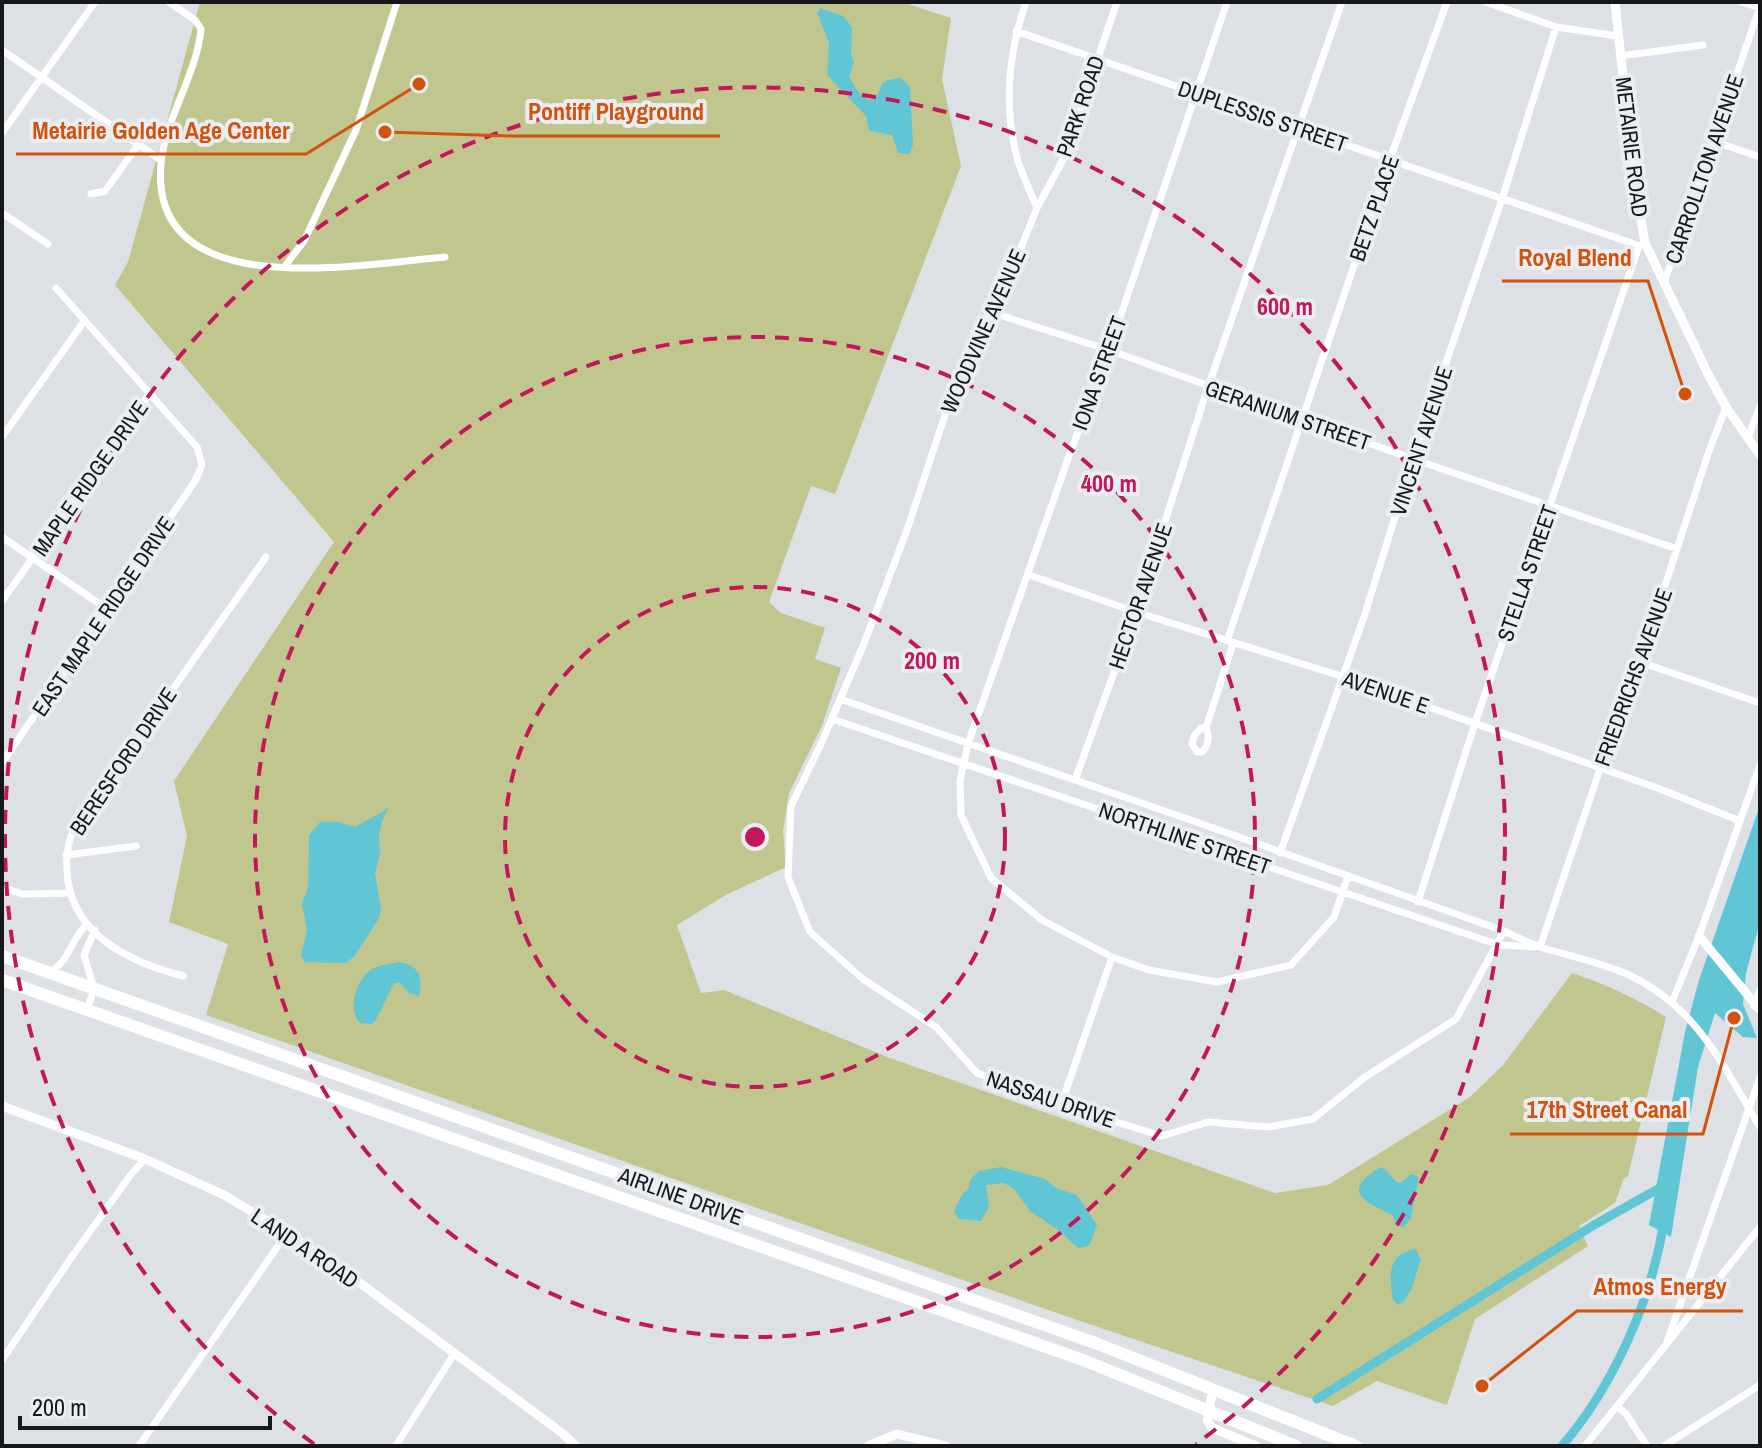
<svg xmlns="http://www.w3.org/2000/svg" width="1762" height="1448" font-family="'Archivo Narrow',sans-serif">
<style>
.green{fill:#c1c68e}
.water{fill:#60c6d5}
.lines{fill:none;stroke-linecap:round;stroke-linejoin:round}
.canal{stroke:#60c6d5;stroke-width:9}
.street{stroke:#fff;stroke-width:7}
.secondary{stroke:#fff;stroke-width:9}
.highway{stroke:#fff;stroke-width:12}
.ring{fill:none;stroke:#c2185b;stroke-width:4;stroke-dasharray:14 10}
.labels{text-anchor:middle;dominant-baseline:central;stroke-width:8;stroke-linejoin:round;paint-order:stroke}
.street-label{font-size:22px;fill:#151718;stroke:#eaeef2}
.centre{fill:#c2185b;stroke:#eaeef2;stroke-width:4}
.ring-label{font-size:24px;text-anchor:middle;font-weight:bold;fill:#c2185b;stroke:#eaeef2;stroke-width:8;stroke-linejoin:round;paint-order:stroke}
.leader{fill:none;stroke:#d3520d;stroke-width:3}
.callout-dot{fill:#d3520d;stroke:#eaeef2;stroke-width:3}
.callout-label{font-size:24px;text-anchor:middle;font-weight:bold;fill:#d3520d;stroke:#eaeef2;stroke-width:8;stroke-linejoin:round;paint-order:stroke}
</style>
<rect width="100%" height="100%" fill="#dde1e5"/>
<path class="green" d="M200,2H902L951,18L942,79L961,166L835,494L811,486L769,602L781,613L825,628L815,659L841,668L822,726L789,793L783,831L786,867L726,895L677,925L701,993L724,990L890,1058L1275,1193L1328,1185L1470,1097L1503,1065L1572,973C1605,984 1636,998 1666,1017L1628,1176L1624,1178L1615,1203L1579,1226L1588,1246L1475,1319L1447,1405L1377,1381L1333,1406L1077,1320L206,1015L228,944L169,922L187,836L174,781L334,542L115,285L128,262Z"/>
<path class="water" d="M820,8L843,16L852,27L851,55L854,63L849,76C853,84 864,106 876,98C877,97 882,85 882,84L888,80L901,78L910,87L913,145L909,154L898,153L892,135L869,131L866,116L827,75L829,43L817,13Z
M1760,805V922L1746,973L1743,1004L1757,1038L1743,1037L1715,1013L1698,1067L1671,1237L1649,1225L1685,1032L1699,980Z
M389,807L382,821L379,837L380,855L375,873L381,909L379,918L354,957L345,963L305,962L301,956L307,930L302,904L308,887L309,835L320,822H338L355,827C367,819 378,816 389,807Z
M398,962C420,965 423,977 419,996L409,993L400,983H394L376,1020L372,1024L360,1023C347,1009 356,979 372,969C379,965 390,964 398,962Z
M1001,1167L1045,1179L1056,1188L1077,1195L1097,1225L1089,1246L1079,1248L1073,1244L1060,1231L1031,1212L1014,1189L1004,1183L986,1185L989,1207L981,1221L959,1219L954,1212L962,1194L968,1189L971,1179L979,1171Z
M1381,1167C1390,1170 1391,1181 1400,1183L1411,1174L1419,1177L1411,1218L1404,1227L1396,1226L1393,1215C1365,1202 1339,1191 1381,1167Z
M1416,1249L1421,1260C1415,1274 1412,1299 1398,1305L1393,1300C1389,1276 1387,1253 1416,1249Z"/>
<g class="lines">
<path class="canal" d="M1317,1399L1594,1225L1665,1185
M1562,1446C1614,1385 1651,1301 1664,1222"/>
<path class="street" d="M169,2L195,20L201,29C197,74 165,119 161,163C148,306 360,264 445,257
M1026,2C1008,54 1003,107 1018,161C1023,177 1031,193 1037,208L1020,250L953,391L907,530L863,646L821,744L791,806L788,877L810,932L863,979L936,1027L977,1073L1061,1105L1162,1136L1208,1122L1268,1127L1313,1119L1365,1077L1456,1019L1504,931
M1227,2L1109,350L1070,453L968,744L960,781L961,815L991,878L1042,920L1112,957L1149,970L1217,982L1291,965L1334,917L1348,876
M1486,2L1556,27L1618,36
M1742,2L1760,8
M1016,31L1640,246
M2,50L161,160
M1620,56L1703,45
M2,133L95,2
M1713,141L1760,157
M91,194L105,191L138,145
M1037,208L1064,158L1117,2
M2,213L48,244
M285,266L304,241L356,130L397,2
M1664,283L1760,7
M990,312L1109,350L1413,459L1677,549
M2,437L85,320
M1748,438L1760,406
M2,537L107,609
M1029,575L1136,612L1341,676L1660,789L1740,821
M2,601L150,393
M1227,641L1390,159L1447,2
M1640,662L1760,703
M840,699L1185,818L1504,931C1517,937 1530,944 1543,948C1573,957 1603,963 1631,976C1699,1009 1723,1067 1760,1127
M832,719L1499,945L1534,947
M1206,728C1210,737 1209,745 1202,752H1197L1192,744L1194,736L1201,728H1206L1233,644
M2,763L195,481L202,465L197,447L56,288
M1075,780L1136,612L1208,387L1342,2
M1280,853L1364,617L1413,459L1502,199L1556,27
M66,855L136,846
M2,887L22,894L68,893
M1418,902L1475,723L1639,246
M1540,947L1600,769L1640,662L1709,451L1726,407
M48,973C72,960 69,941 87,924
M183,976C129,962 70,934 67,871C66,856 67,843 74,829L266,557
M1672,1002L1699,936L1760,765
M1754,1006L1760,990
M87,1010L94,989L84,955L95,930
M1061,1105L1112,957
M1667,1342L1760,1077
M2,1360L71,1258L132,1173L145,1159
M1618,1407L1626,1414L1647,1446
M397,1444L454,1354
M139,1446L287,1233
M1585,1446L1760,1227
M1664,1446L1760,1385"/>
<path class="secondary" d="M1615,2L1634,178L1645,243L1709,376L1726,407L1760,455
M1699,936L1760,1010
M2,1106L145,1159L224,1195L287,1233L360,1283L562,1433L576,1446
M1213,1389L1207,1420L1212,1428L1256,1446
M868,1446L897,1434L946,1446"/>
<path class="highway" d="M2,956L1098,1344L1356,1446
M2,980L1083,1360L1296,1446"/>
</g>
<g class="ring">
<circle cx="755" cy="837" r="250"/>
<circle cx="755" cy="837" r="500"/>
<path d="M314 1444A750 750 0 1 1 1196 1444"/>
</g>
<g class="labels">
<g class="street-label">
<text transform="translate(1080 106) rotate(-71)">PARK ROAD</text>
<text transform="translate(1263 116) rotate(19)">DUPLESSIS STREET</text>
<text transform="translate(1632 147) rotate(83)">METAIRIE ROAD</text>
<text transform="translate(1704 169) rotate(-71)">CARROLLTON AVENUE</text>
<text transform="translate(1374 208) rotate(-71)">BETZ PLACE</text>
<text transform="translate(983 331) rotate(-66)">WOODVINE AVENUE</text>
<text transform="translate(1099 373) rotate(-70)">IONA STREET</text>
<text transform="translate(1288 415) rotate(19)">GERANIUM STREET</text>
<text transform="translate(1421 441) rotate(-72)">VINCENT AVENUE</text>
<text transform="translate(90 478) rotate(-55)">MAPLE RIDGE DRIVE</text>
<text transform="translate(1527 573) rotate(-71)">STELLA STREET</text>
<text transform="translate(1140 596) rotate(-71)">HECTOR AVENUE</text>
<text transform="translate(103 616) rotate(-56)">EAST MAPLE RIDGE DRIVE</text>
<text transform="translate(1633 677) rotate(-70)">FRIEDRICHS AVENUE</text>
<text transform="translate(1386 692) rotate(19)">AVENUE E</text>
<text transform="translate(123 761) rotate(-56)">BERESFORD DRIVE</text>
<text transform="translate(1185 838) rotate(19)">NORTHLINE STREET</text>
<text transform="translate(1051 1099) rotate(19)">NASSAU DRIVE</text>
<text transform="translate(681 1196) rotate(20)">AIRLINE DRIVE</text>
<text transform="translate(305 1248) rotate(34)">L AND A ROAD</text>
</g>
</g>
<circle cx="755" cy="837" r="12" class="centre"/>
<g class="ring-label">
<text x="1285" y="315">600 m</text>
<text x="1109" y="492">400 m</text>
<text x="932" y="669">200 m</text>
</g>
<path class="leader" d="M385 132L512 136H720M419 84L306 154H16M1685 394L1648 281H1502M1734 1018L1703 1134H1510M1482 1386L1577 1311H1743"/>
<g class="callout-dot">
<circle cx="385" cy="132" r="8"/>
<circle cx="419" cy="84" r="8"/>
<circle cx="1685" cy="394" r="8"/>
<circle cx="1734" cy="1018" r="8"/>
<circle cx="1482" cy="1386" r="8"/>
</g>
<g class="callout-label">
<text x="616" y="120">Pontiff Playground</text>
<text x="161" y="139">Metairie Golden Age Center</text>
<text x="1575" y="266">Royal Blend</text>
<text x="1607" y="1118">17th Street Canal</text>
<text x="1660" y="1295">Atmos Energy</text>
</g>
<rect width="1762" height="1448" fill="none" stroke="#151718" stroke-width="8"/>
<path d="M20 1416v12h250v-12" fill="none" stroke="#151718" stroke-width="4"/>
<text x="32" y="1416" font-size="24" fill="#151718" stroke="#eaeef2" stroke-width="6" paint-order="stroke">200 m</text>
</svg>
